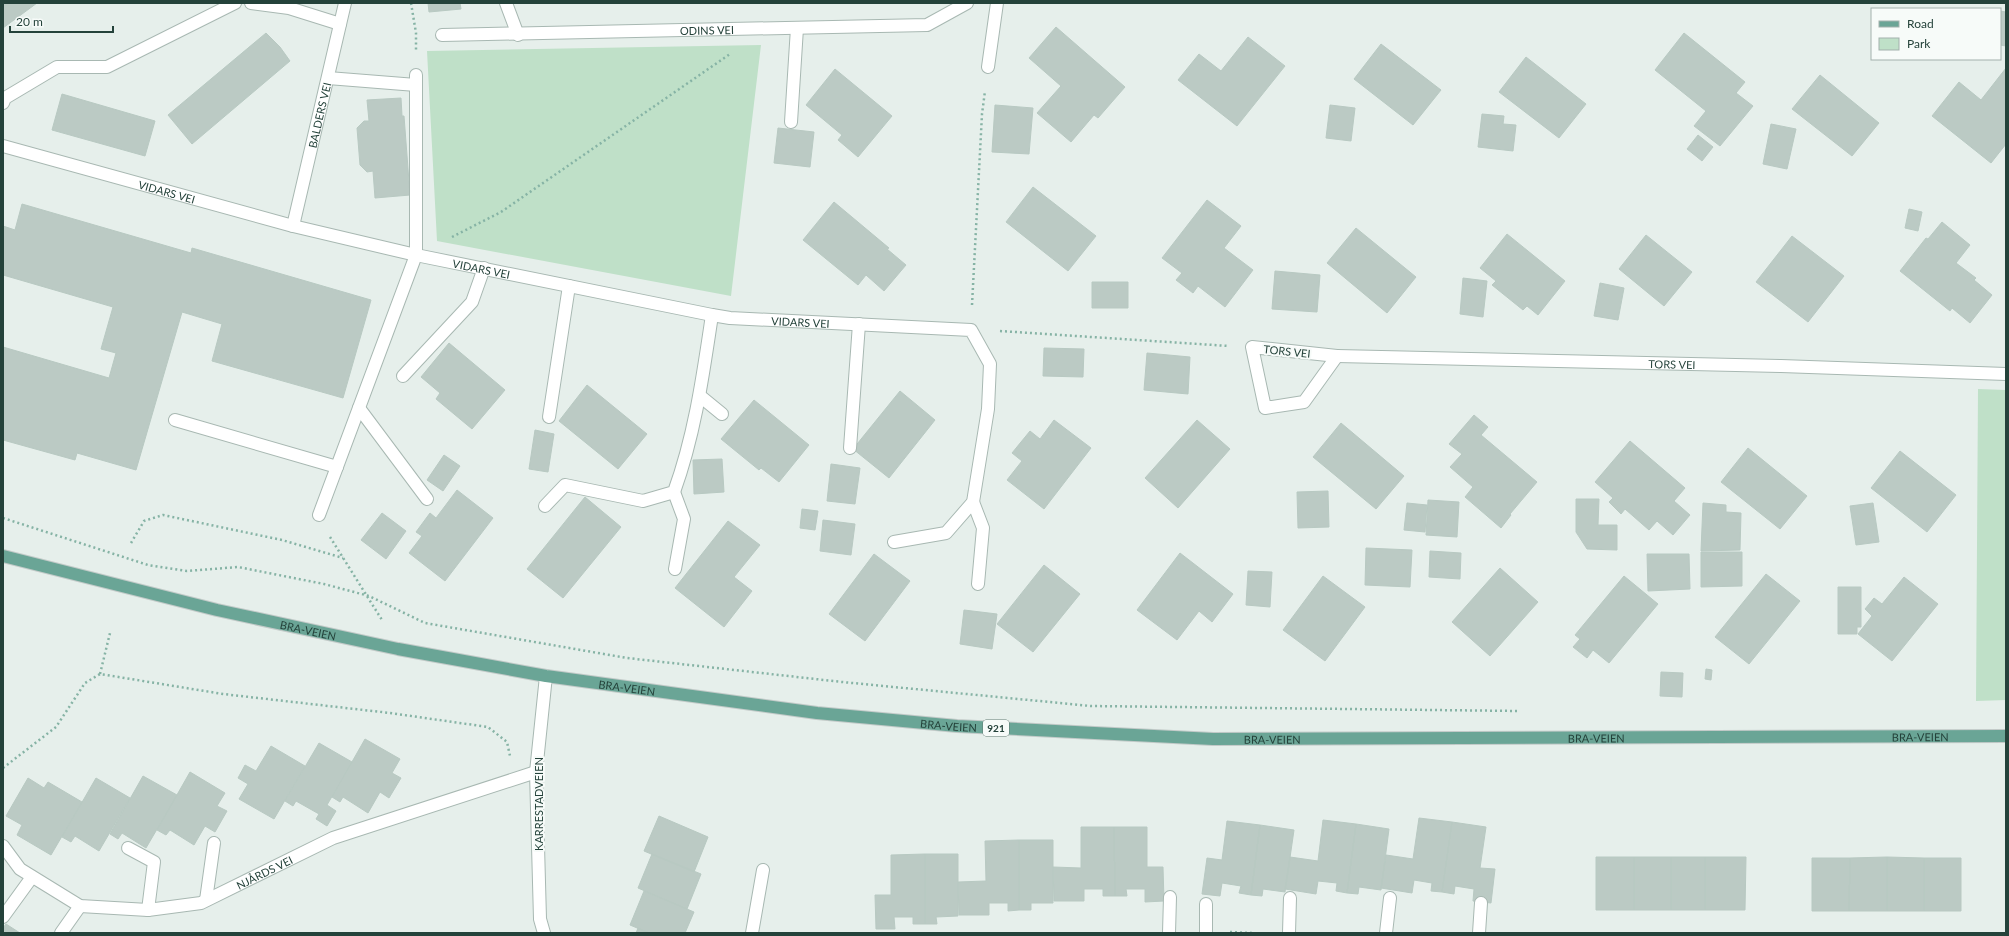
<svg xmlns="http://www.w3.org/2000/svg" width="2009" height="936" font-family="Lato,sans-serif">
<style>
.green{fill:#bfe0c8}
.building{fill:#bbcac4;stroke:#b8c9c2}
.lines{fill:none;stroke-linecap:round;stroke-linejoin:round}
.minor-casing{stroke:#a8b8b2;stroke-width:14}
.major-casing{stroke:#c2cac8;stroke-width:14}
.path{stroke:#86b3a5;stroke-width:2.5;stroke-dasharray:2 3;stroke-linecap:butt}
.minor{stroke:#fff;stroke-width:12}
.major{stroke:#6aa596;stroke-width:12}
.labels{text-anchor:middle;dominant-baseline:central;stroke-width:4;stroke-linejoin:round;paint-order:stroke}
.shield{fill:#f7fbf9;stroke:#637a73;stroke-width:1}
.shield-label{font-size:10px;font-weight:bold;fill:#24423a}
.street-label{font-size:11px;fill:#24423a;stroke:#f7fbf9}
</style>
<rect width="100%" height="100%" fill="#e6efeb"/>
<path class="green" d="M761,45L731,296L437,241L427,51Z
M1978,389L2006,390V700L1976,701Z"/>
<path class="building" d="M3,3H37L3,28Z
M428,3H460L461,9L429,12Z
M2000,11L2006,12V46L2000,45Z
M1056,27L1125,87L1098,118L1094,115L1071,142L1037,113L1061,86L1029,58Z
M266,33L280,47L290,61L192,144L168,115Z
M1684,33L1745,82L1736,93L1753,106L1720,146L1694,126L1706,111L1655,70Z
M1248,37L1285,66L1237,126L1178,80L1199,54L1221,71Z
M1381,44L1441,90L1413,125L1354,79Z
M1526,57L1586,104L1559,138L1499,92Z
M2006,68V144L1991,163L1932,116L1959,82L1981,100Z
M835,69L892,116L858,157L838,140L842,135L806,105Z
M1820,75L1879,123L1852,156L1792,109Z
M62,94L155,121L145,156L52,130Z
M401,98L402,116H404L410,195L375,198L373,171L367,172L360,165L357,128L364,121H369L367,100Z
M995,105L1033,108L1029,154L992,152Z
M1330,105L1355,108L1351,141L1326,138Z
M1482,114L1504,116L1503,124L1516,125L1513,151L1478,147Z
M1771,124L1796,129L1787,169L1763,164Z
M778,128L814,132L810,167L774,163Z
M1698,135L1713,147L1702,161L1687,149Z
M1033,187L1096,236L1068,271L1006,222Z
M1207,200L1241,226L1224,248L1253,270L1225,307L1198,286L1193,293L1176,280L1182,273L1162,258Z
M834,202L889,248L887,249L906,265L884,291L866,275L858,285L803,240Z
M22,204L191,253L192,248L371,300L343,398L212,361L222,324L182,312L136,470L77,453L75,460L3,440V347L109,378L116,353L101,349L113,307L3,275V226L15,230Z
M1909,209L1922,212L1918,231L1905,228Z
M1942,222L1970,245L1956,263L1976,278L1974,280L1992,295L1970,323L1952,308L1950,311L1900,271L1926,238L1928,239Z
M1356,228L1416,277L1387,313L1327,263Z
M1507,234L1565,281L1538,315L1527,306L1523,310L1492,285L1496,281L1480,268Z
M1646,235L1692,272L1664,306L1619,269Z
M1792,236L1844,276L1808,322L1756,282Z
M1275,271L1320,275L1317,312L1272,309Z
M1463,278L1487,281L1483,317L1460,314Z
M1092,282H1128V308H1092Z
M1600,283L1624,288L1618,320L1594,316Z
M449,343L505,390L472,429L436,399L440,393L421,377Z
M1044,348L1084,349L1083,377L1043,376Z
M1147,353L1190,357L1188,394L1144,390Z
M587,385L647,434L618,469L559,421Z
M900,391L935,420L889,478L853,449Z
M754,400L809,445L779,482L761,468L759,470L721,439Z
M1474,415L1488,427L1481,435L1537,482L1510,514L1511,515L1501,528L1465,497L1473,487L1450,467L1462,454L1449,444Z
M1054,420L1091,448L1044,509L1007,480L1022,461L1012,453L1030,431L1040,439Z
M1197,420L1230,449L1178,508L1145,478Z
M1341,423L1404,476L1376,509L1313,457Z
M535,430L554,434L548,472L529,469Z
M1630,441L1685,488L1674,501L1690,515L1673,535L1657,521L1649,530L1625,509L1621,514L1609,502L1613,498L1595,482Z
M1748,448L1807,496L1780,529L1721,482Z
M1900,451L1956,495L1927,532L1871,488Z
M444,455L460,466L443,491L427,480Z
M722,459L724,492L694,494L693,460Z
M831,464L860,468L855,504L827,501Z
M457,490L493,518L445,581L409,553L422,536L416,532L430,513L436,518Z
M1328,491L1329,527L1298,528L1297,492Z
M585,497L621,527L563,598L527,569Z
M1576,499H1599L1598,525H1617V550L1587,549L1576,532Z
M1428,500L1459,502L1457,537L1426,535Z
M1407,503L1427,505L1425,532L1404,530Z
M1703,503L1726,505V512L1741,513L1740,550L1701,551Z
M1873,503L1879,542L1856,545L1850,506Z
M802,509L818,511L815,530L800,528Z
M382,513L406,531L386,559L361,540Z
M823,520L855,524L851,555L820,551Z
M728,521L760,545L734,577L752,591L724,627L675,588Z
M1366,548L1412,550L1410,587L1365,585Z
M1430,551L1461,553L1460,579L1429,577Z
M1701,552H1742V586L1701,587Z
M1180,553L1233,594L1212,622L1199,611L1177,640L1137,610Z
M874,554L910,581L865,641L829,614Z
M1647,554H1689L1690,589L1648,591Z
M1044,565L1080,594L1033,652L997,624Z
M1500,568L1538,602L1490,656L1452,622Z
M1248,571L1272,572L1270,607L1246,605Z
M1766,574L1800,601L1749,664L1715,637Z
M1323,576L1365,607L1325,661L1283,630Z
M1624,576L1658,604L1609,663L1593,650L1587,658L1573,647L1580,639L1575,635Z
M1904,577L1938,604L1892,661L1858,634L1872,616L1865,609L1874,598L1882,604Z
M1838,587H1861V627H1857V634H1838Z
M964,610L997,614L992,649L960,644Z
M1706,669L1712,670L1711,680L1705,679Z
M1661,672L1683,673L1682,697L1660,696Z
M365,739L400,759L392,773L401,778L389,798L380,792L368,813L343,797L340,802L332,797Z
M319,743L352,762L327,805L336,811L327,826L316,819L319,814L296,801L293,806L285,801Z
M271,746L305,766L274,819L239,799L248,784L238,778L245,765L256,771Z
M190,772L225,793L217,806L227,811L215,832L205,826L194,845L170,830L166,835L157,830Z
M143,776L177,795L146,848L122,833L118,839L110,834Z
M28,778L44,788L48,782L82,802L51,855L17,835L22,825L6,816Z
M96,778L130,798L99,851L75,836L71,842L62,837Z
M659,816L708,837L694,872L644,851Z
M1419,818L1452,822L1442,892L1431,891L1432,883L1414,880L1412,893L1381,888L1386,855L1413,859Z
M1323,820L1356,824L1347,893L1336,891L1337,883L1318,881L1316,894L1285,889L1290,857L1318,861Z
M1227,821L1260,825L1251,895L1239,893L1241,886L1222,883L1220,896L1202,894L1207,858L1222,860Z
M1452,822L1486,827L1480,868L1495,869L1491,903L1473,901L1474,889L1455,886L1454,894L1442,892Z
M1356,824L1389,829L1381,890L1359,887L1358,894L1347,893Z
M1260,825L1294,830L1285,892L1263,889L1262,896L1251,895Z
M1081,827H1114L1115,896H1103V889H1084V901H1054L1053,867L1081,868Z
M1114,827H1147V867H1163L1164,901L1145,902V889H1126L1127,896H1115Z
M1019,840V910L1008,911V903H989V915H959L958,882L986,881L985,841Z
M1019,840H1053V903H1031V910H1019Z
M652,854L701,874L687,909L638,888Z
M925,854V924H913V917H894L895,929H876L875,895H891V855Z
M925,854H958V916L936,917L937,924H925Z
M1596,857H1634V910H1596Z
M1634,857H1671V910H1634Z
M1671,857H1705V910H1671Z
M1705,857H1746L1745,910H1705Z
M1887,857V911H1849L1850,858Z
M1887,857L1924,858V911H1887Z
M1812,858H1850L1849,911H1812Z
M1924,858H1961V911H1924Z
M644,891L694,912L685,933H649L630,925Z
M6,924L20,933H3V928Z
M638,928L649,933H636Z"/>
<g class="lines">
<g class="minor-casing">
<g id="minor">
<path d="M251,3L289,8L340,24"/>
<path d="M506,3L518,35"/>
<path id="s1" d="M442,35L927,25L967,3"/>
<path d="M988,67L997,3"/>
<path d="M328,78L416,85"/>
<path d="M3,103L5,98L57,67H107L235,3"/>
<path d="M791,122L797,28"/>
<path id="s2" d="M3,146L293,226L416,255L712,315L730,318L971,330L990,364L988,409L973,502L946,533L894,542"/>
<path id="s3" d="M293,226L345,3"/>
<path d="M1252,347L1337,356L1304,402L1265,408Z"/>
<path id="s4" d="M1337,356L1781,366L2006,374"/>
<path d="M403,376L472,302L484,268"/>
<path d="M700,396L722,414"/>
<path d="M359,408L427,499"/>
<path d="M549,417L569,286"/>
<path d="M175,420L337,467"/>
<path d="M850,448L859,324"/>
<path d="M674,492L684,519L675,569"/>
<path d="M973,502L983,528L978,584"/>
<path d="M545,506L565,485L643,501L674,492C695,434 703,375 712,315"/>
<path d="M319,515L416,255V75"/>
<path id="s5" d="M3,846L20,869L80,906L148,910L201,903L333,838L536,772"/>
<path d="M128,848L154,862L148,910"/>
<path d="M206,900L214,843"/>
<path d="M1206,904V933"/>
<path d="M3,917L32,877"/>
<path d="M61,933L80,906"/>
<path d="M544,933L540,919L536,772L546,676"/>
<path d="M752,933L763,870"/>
<path d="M1169,933L1170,897"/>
<path d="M1289,933L1290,898"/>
<path d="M1386,933L1390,898"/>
<path d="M1479,933L1481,903"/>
</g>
</g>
<g class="major-casing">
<g id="major">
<path id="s6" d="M3,556L217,610L398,649L546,676L817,713L957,726L1213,739L2006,736"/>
</g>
</g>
<path class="path" d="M411,3L416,33V52
M452,237L501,212L730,54
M972,305L982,114L985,91
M1000,331L1229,346
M3,518L148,565L187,571L238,567L324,584L369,596L425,623L627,658L842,682L1091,706L1520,711
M330,537L382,620
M131,543L144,521L163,515L282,540L343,558
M100,674L110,633
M3,768L56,727L85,683L100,674L223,694L390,713L488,727L507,742L510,756
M1230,932L1253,933"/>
<use href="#minor" class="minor"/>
<use href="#major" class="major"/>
</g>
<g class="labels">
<rect class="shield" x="983" y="720" width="26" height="16" rx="3"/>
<g class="shield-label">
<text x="996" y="728">921</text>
</g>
<g class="street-label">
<text stroke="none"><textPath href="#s1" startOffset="265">ODINS VEI</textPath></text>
<text stroke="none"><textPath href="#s3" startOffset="114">BALDERS VEI</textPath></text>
<text stroke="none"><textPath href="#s2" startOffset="170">VIDARS VEI</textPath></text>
<text stroke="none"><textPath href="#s2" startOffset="494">VIDARS VEI</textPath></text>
<text stroke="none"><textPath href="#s2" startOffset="818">VIDARS VEI</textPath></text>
<text transform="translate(1287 351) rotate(6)">TORS VEI</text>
<text stroke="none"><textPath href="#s4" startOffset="335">TORS VEI</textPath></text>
<text stroke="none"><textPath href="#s6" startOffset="314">BRA-VEIEN</textPath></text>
<text stroke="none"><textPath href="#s6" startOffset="638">BRA-VEIEN</textPath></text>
<text stroke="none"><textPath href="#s6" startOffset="962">BRA-VEIEN</textPath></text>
<text stroke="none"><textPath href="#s6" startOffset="1934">BRA-VEIEN</textPath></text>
<text stroke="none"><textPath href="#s6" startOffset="1286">BRA-VEIEN</textPath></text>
<text stroke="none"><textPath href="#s6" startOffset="1610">BRA-VEIEN</textPath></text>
<text transform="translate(538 804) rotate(-90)">KARRESTADVEIEN</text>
<text stroke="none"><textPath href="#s5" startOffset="291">NJÅRDS VEI</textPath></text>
</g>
</g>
<rect width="2009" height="936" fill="none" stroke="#24423a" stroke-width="8"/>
<rect x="1871" y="8" width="130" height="52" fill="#f7fbf9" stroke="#a3b1ad"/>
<rect x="1879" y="21" width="20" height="6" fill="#6aa596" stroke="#a3b1ad"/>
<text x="1907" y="28" font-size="12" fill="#24423a">Road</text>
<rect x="1879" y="38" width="20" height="12" fill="#bfe0c8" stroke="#a3b1ad"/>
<text x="1907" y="48" font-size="12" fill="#24423a">Park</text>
<path d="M10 26v6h103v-6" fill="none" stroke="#24423a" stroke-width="2"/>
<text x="16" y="26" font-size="12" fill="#24423a" stroke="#f7fbf9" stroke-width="3" paint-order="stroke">20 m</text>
</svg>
